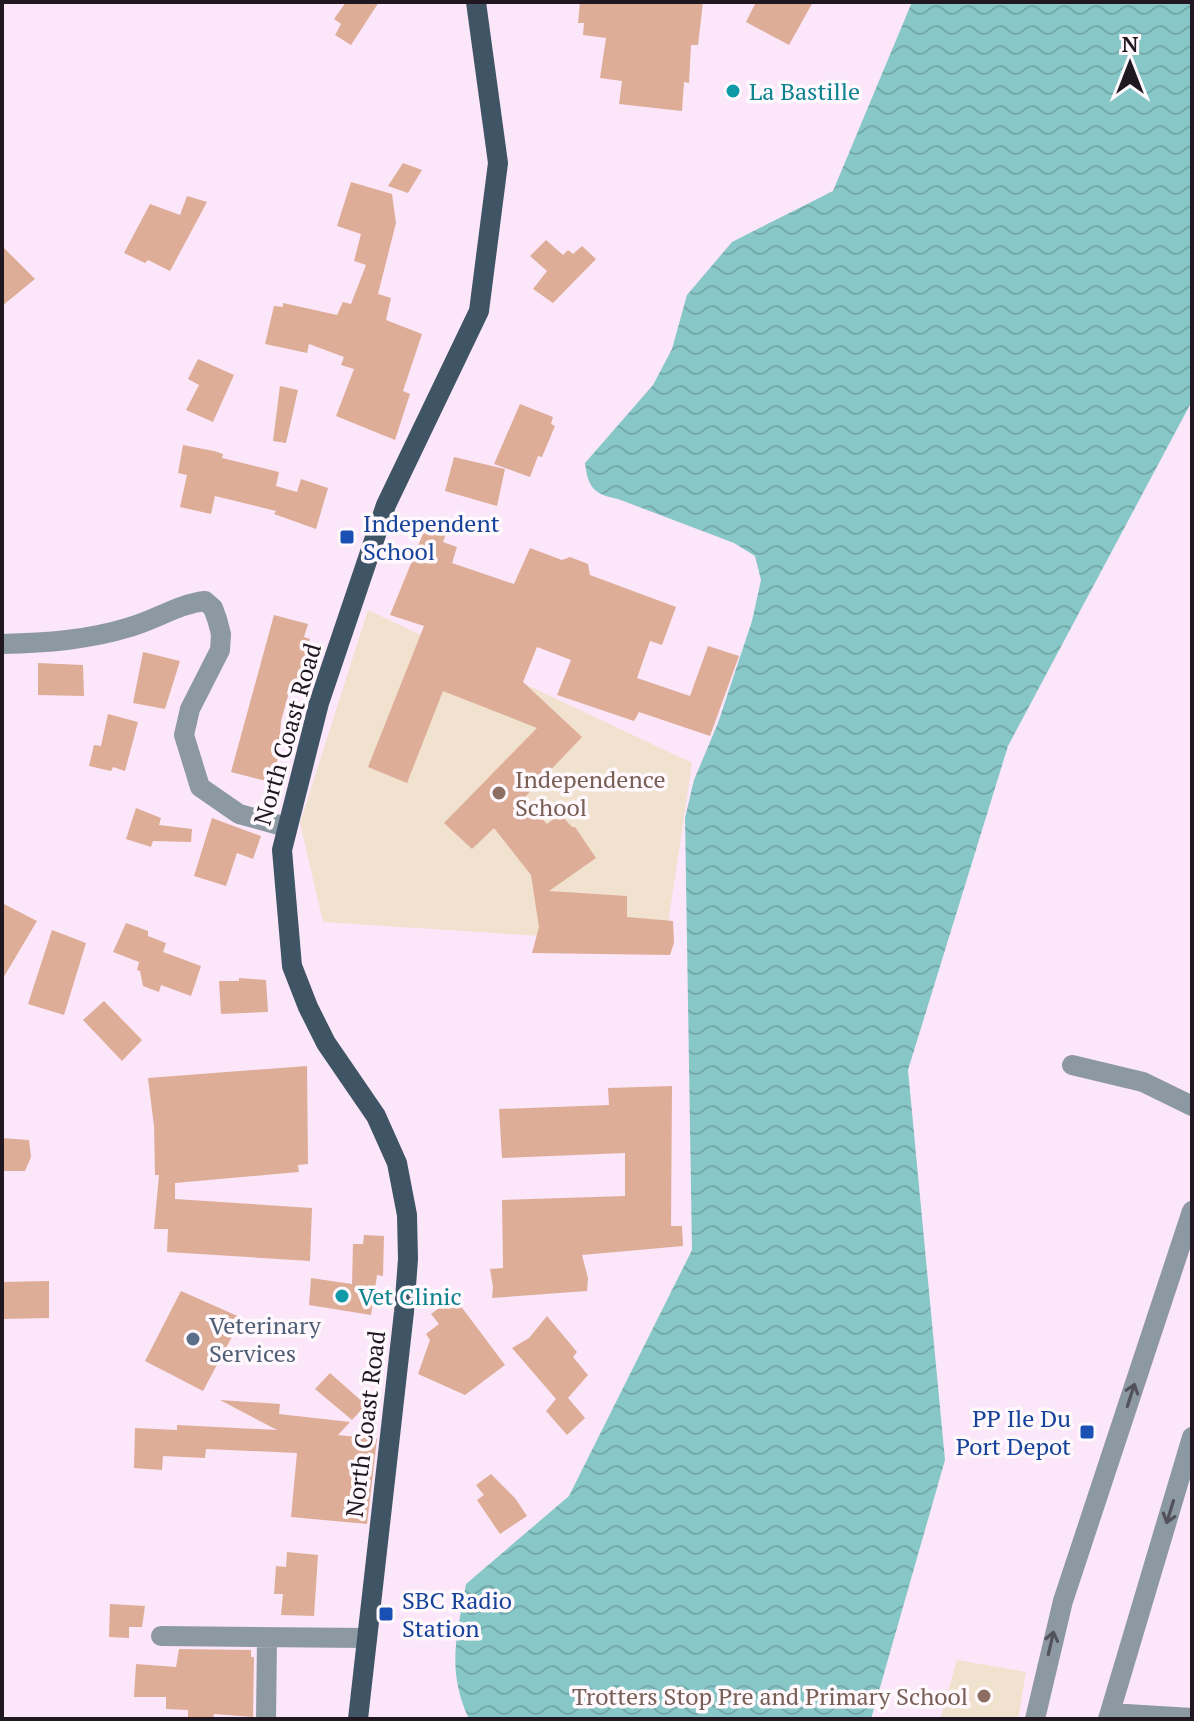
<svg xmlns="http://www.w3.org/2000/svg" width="1194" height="1721" font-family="'PT Serif',serif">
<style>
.education{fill:#f1e1cf}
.water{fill:url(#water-waves)}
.building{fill:#dead98}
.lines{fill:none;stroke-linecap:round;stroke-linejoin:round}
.minor{stroke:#8d99a2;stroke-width:20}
.major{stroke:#3f5464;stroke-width:20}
.oneway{stroke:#52525a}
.culture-dot{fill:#0f9aa8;stroke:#fff9fe;stroke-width:3}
.transit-dot{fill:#1a4fb4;stroke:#fff9fe;stroke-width:3}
.education-dot{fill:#8d6e63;stroke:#fff9fe;stroke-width:3}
.service-dot{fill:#5c6f8a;stroke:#fff9fe;stroke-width:3}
.labels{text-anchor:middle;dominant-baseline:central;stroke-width:7;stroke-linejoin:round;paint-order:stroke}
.culture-label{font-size:24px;fill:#0d838f;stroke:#fff9fe;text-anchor:start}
.transit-label{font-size:24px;fill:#164399;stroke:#fff9fe;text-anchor:start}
.street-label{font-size:24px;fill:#211720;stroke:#fff9fe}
.education-label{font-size:24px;fill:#785e54;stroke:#fff9fe;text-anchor:start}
.service-label{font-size:24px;fill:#4e5e75;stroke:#fff9fe;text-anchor:start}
</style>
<defs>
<pattern id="water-waves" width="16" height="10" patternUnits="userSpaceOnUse" patternTransform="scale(2)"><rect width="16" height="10" fill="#88c7c7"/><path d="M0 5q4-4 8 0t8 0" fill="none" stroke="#75aaab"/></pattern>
</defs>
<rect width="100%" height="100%" fill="#fce6f9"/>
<path class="education" d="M368,610L692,763L665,944L323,922L300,823Z
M957,1660L1026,1672L1018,1719H940Z"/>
<path class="water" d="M912,2H1192V401L1008,746L908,1070L945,1460L871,1719H469C446,1669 457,1636 466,1584L569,1496L692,1250L685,818L694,780L718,723L752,621L761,580L755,556L734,543L618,499C593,494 588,487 585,463L653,385L672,349L687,295L732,242L833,191Z"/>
<path class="building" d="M346,2H379L351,45L335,35L341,24L334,19Z
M580,2H703L698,45H691L689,83L684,82L682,111L619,104L622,81L600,78L606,38L583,35L584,23H578Z
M756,2H813L789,45L746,22Z
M403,163L422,170L408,193L388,186Z
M351,182L392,194L396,223L378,294L391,298L386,320L422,334L403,391L410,394L395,440L336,416L354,369L341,365L344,357L309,344L307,353L265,344L274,306L283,307V303L337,315L343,302L351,304L366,265L354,261L361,234L337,226Z
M187,196L207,202L170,271L148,260L145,263L124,253L150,204L180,215Z
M546,240L563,255L568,250L573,254L582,246L596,259L553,303L533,289L547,271L530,256Z
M2,246L35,279L2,306Z
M198,359L234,375L213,422L186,410L199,385L188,379Z
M280,386L298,390L286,443L273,441Z
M520,404L553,417L551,424L555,426L542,457L538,456L530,477L494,464Z
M183,445L214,451L223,454L222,458L279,472L276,486L297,492L301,479L328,488L316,529L274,514L276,511L215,496L211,514L180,507L187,475L178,473Z
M454,457L505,469L497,506L445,491Z
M427,524L447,531L443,542L457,547L452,563L514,584L530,548L562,560L570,557L588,564L590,575L676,607L662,645L650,641L637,678L690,696L708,646L739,656L710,736L639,712L634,721L557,695L571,660L537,647L523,682L582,737L523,799L547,824L560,814L572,827H575L596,858L549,891L627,896V917L673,921L674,943L670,955L532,953L539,927L531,875L494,828L472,849L444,823L537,728L443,691L407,783L368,767L424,626L390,615Z
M274,615L308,624L304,637L310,639L297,685H291L281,721L278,759L274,769H269L266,781L231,772Z
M143,652L180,661L165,709L133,703Z
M38,663L83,665L84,696L38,695Z
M108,714L138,722L125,771L113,767L111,771L89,766L94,745L101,746Z
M136,808L161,818L159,825L192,829L191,842L153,841L151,847L126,839Z
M212,818L261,836L253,859L237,853L226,886L194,876Z
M2,903L37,921L2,980Z
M126,923L148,931V936L166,943L163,952L201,966L191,996L161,985L159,992L143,986L140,971L137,970L139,962L113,952Z
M52,930L86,943L64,1015L28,1004Z
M239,978L266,980L268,1012L221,1014L219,981H239Z
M104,1001L142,1040L122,1061L83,1020Z
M307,1066L308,1164L298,1165L299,1172L175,1183V1199L312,1208L310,1261L167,1252L168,1229H154L159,1175H155L154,1126L148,1078Z
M672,1086L671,1226H682L683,1246L582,1255L588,1278L587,1291L492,1298L493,1287L490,1269L503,1268L502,1200L625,1196V1153L502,1158L499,1109L609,1105L608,1088Z
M2,1138L29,1140L31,1157L25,1171H2Z
M364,1235L384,1236L383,1276L377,1275L371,1315L309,1305L311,1278L352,1284L353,1244H363Z
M49,1281V1318L2,1319V1282Z
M181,1291L242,1318L203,1391L145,1361Z
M454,1297L505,1365L465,1395L418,1374L430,1340L426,1334L439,1324L431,1314Z
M547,1316L577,1352L573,1357L588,1375L568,1398L585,1418L567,1435L546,1411L556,1399L512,1348L529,1338Z
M330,1373L366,1405L352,1420L315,1389Z
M220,1400L280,1404L279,1414L350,1422L338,1435L377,1439L367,1524L291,1517L297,1453L206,1449L205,1458L163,1456L162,1470L134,1468L135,1428L177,1430V1425L277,1430Z
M491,1474L515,1498L527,1516L500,1534L477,1500L484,1495L476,1485Z
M287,1552L318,1555L314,1616L281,1615L283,1594H274L276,1566L286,1567Z
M110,1604L145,1606L142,1627H129V1638L109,1637Z
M179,1649L251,1650V1657H254L253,1717L214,1714L213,1719H188V1710L166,1709V1697H134L136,1664L176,1667Z"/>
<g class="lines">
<path class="minor" d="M2,644C46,643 88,640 130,627C156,620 178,604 205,601L213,608L217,619L221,634L220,650L190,709L184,735L200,787L239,814L286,827
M1072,1065L1143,1082L1192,1106
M161,1636L367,1638
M1110,1713L1192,1718
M266,1719L267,1639
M1035,1719L1063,1601L1192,1211
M1108,1719L1192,1437"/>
<path class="major" d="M358,1719L404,1312L408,1259L407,1215L397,1163L376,1116L326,1043L308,1007L292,966L282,850L319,703L386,505L479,311L498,163L476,2"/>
</g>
<defs><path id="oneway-shaft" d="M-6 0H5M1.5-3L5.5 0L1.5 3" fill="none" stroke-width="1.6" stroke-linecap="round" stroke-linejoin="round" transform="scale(2)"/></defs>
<g class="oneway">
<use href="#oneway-shaft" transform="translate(1131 1395) rotate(-72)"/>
<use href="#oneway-shaft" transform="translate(1170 1512) rotate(107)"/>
<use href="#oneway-shaft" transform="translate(1051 1643) rotate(-77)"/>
</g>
<g class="culture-dot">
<circle cx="733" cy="91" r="8"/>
<circle cx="342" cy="1296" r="8"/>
</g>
<g class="transit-dot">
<rect x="339" y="529" width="16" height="16" rx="4"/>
<rect x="1079" y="1424" width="16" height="16" rx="4"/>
<rect x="378" y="1606" width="16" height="16" rx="4"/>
</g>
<g class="education-dot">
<circle cx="499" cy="793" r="8"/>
<circle cx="984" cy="1696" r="8"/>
</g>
<circle class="service-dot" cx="193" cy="1339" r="8"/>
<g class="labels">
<g class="culture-label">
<text x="749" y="91">La Bastille</text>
<text x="358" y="1296">Vet Clinic</text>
</g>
<g class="transit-label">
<text x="363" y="523">Independent<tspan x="363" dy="28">School</tspan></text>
<text x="1071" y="1418" text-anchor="end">PP Ile Du<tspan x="1071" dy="28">Port Depot</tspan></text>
<text x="402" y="1600">SBC Radio<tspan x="402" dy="28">Station</tspan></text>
</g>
<g class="street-label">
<text transform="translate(287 734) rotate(-74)">North Coast Road</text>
<text transform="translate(365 1424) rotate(-83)">North Coast Road</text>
</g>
<g class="education-label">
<text x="515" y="779">Independence<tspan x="515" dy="28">School</tspan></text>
<text x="968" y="1696" text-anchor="end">Trotters Stop Pre and Primary School</text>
</g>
<g class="service-label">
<text x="209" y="1325">Veterinary<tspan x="209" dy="28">Services</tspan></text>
</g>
</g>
<rect width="1194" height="1721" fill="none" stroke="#211720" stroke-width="8"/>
<g transform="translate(1130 64)" stroke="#fff9fe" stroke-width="6" paint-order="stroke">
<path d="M0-6L14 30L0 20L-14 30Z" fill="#211720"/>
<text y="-12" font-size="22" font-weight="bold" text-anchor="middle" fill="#211720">N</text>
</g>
</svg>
